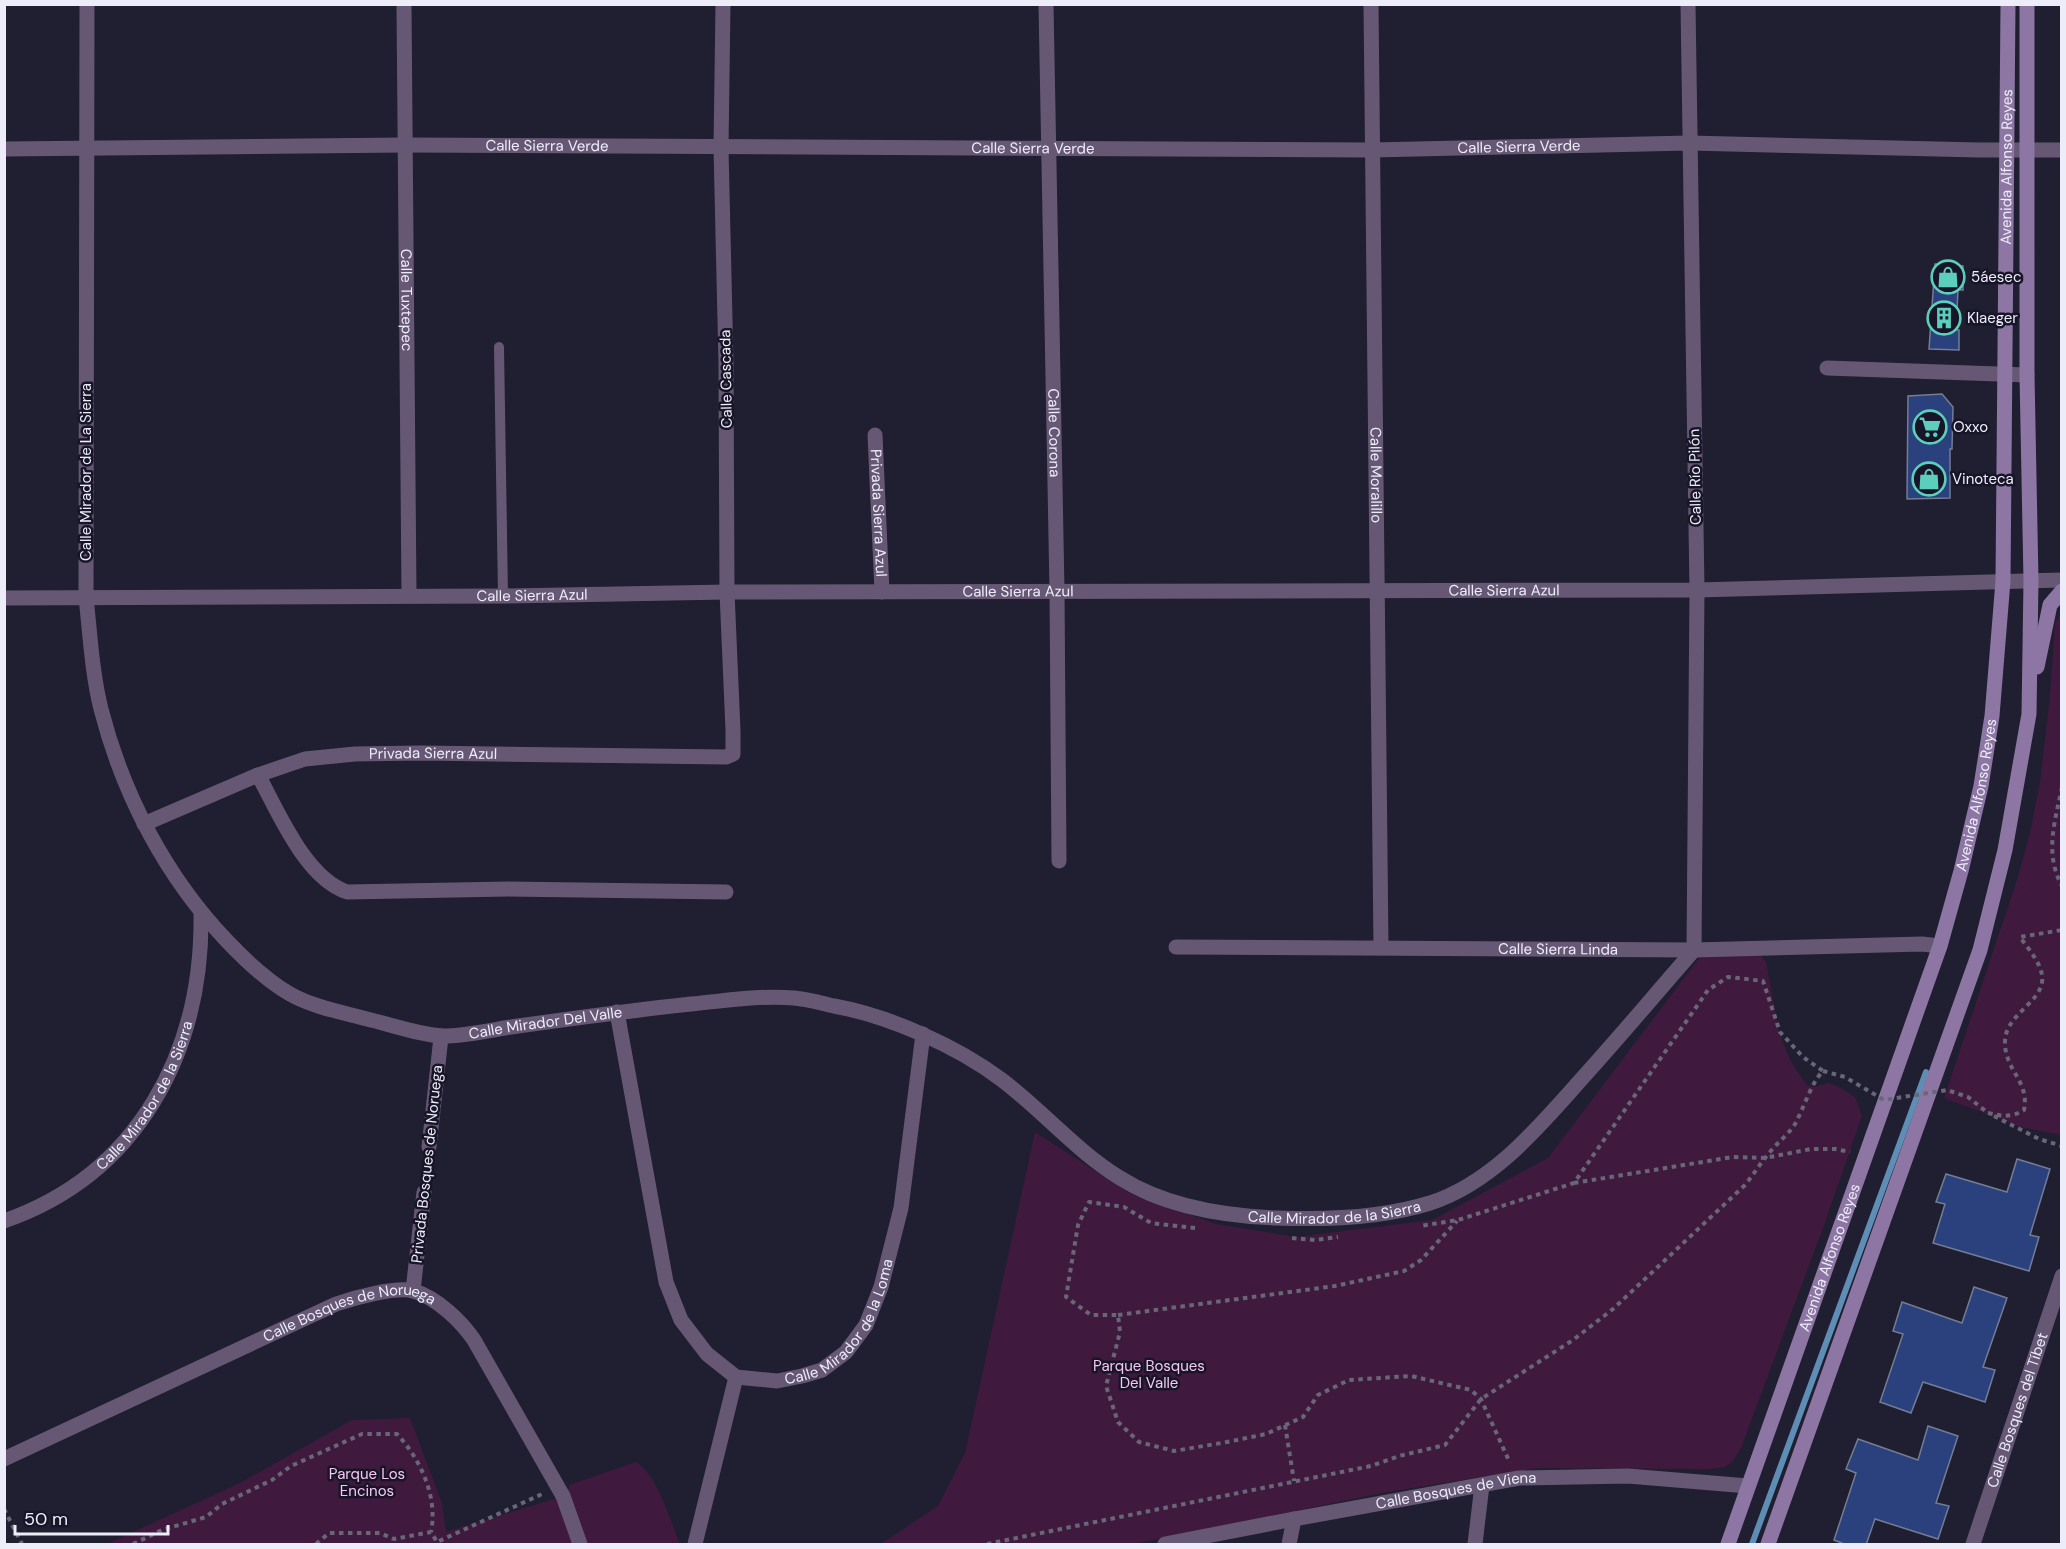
<svg xmlns="http://www.w3.org/2000/svg" width="2066" height="1549" font-family="'DM Sans',sans-serif">
<style>
.green{fill:#401a3e}
.lines{fill:none;stroke-linecap:round;stroke-linejoin:round}
.stream{stroke:#5e8eb6;stroke-width:6}
.building{fill:#2a417d;stroke:#737d93;stroke-width:1.5}
.path{stroke:#686778;stroke-width:4;stroke-dasharray:4.5 4.5;stroke-linecap:butt}
.service{stroke:#665874;stroke-width:10}
.minor{stroke:#665874;stroke-width:15}
.secondary{stroke:#8d76a3;stroke-width:15}
.path-bridge{stroke:#686778;stroke-width:4;stroke-dasharray:4.5 4.5;stroke-linecap:butt}
.labels{text-anchor:middle;dominant-baseline:central;stroke-width:5;stroke-linejoin:round;paint-order:stroke}
.street-label{font-size:15px;fill:#ededfa;stroke:#171527}
.poi-label{font-size:15px;fill:#ededfa;stroke:#171527;text-anchor:start}
.park-label{font-size:15px;fill:#f7c6f3;stroke:#171527}
</style>
<rect width="100%" height="100%" fill="#201e31"/>
<path class="green" d="M2061,613V1135L2021,1127L1944,1098L2017,880L2030,833L2040,782L2050,696L2055,624Z
M1754,947L1766,962L1779,1032L1789,1058L1799,1074L1807,1085L1814,1087L1828,1083L1841,1088L1855,1097L1862,1116L1824,1225L1741,1448C1731,1466 1728,1468 1708,1469L1537,1468L1387,1492L1133,1544H881L938,1506L965,1453L1035,1132L1131,1194L1216,1224L1296,1237L1432,1220L1548,1158L1703,953Z
M410,1418L442,1503L446,1532L563,1496L580,1544H107L242,1482L352,1420Z
M636,1462C658,1475 670,1521 680,1544H585L568,1493L569,1485Z"/>
<g class="lines">
<path class="stream" d="M1752,1544L1926,1072"/>
</g>
<path class="building" d="M1935,264L1963,266V290H1958L1956,330H1959V350L1929,349Z
M1942,394L1953,407L1952,449H1950V498L1907,499L1908,396Z
M2017,1159L2050,1169L2030,1235L2039,1237L2029,1271L1933,1243L1945,1204L1936,1202L1946,1174L2007,1192Z
M1974,1287L2007,1298L1983,1367L1995,1370L1985,1402L1923,1382L1911,1413L1880,1402L1903,1334L1893,1331L1902,1302L1962,1323Z
M1928,1426L1958,1436L1936,1503L1949,1506L1938,1539L1875,1519L1866,1545H1847L1834,1540L1856,1473L1846,1469L1858,1439L1918,1460Z"/>
<g class="lines">
<path class="path" d="M2062,787C2055,822 2044,853 2062,886
M1988,1113C2002,1116 2011,1118 2024,1110C2030,1081 2004,1070 2005,1041C2006,1010 2053,1000 2040,968C2036,957 2027,947 2020,937L2062,930
M1994,1116L2039,1139L2062,1146
M1574,1183L1733,1157L1765,1158L1811,1149H1835L1850,1152
M1195,1228L1151,1223L1124,1207L1089,1202L1078,1225L1066,1297L1091,1315H1118L1120,1332L1106,1386L1118,1422L1139,1442L1174,1451L1227,1442L1266,1434L1303,1417L1318,1395L1349,1380L1411,1376L1471,1390L1481,1399L1510,1463
M1292,1238L1315,1240L1338,1237
M1118,1315L1335,1286L1404,1271L1421,1260L1457,1221
M1285,1425L1294,1481
M4,1509L22,1544
M133,1544L162,1530L206,1517L222,1504L272,1480L291,1466L362,1434H397C421,1460 438,1497 431,1532
M316,1544L329,1533H380L394,1539L431,1532L437,1542L542,1494
M987,1544L1371,1466L1399,1456L1445,1445L1481,1399L1573,1340L1613,1309L1745,1185C1754,1174 1761,1162 1770,1152C1778,1142 1788,1135 1795,1124C1804,1108 1811,1083 1823,1071L1803,1057L1780,1032L1763,981L1728,977L1708,990L1574,1183L1458,1220L1420,1226"/>
<path class="service" d="M499,347L503,596"/>
<g class="minor">
<path id="s1" d="M87,4L86,597C90,634 92,673 101,709C123,795 166,877 227,941C245,960 266,980 290,994C313,1007 341,1012 367,1019C389,1024 426,1037 447,1036C471,1035 495,1029 518,1026C576,1018 634,1010 691,1004C725,1001 759,995 794,998C807,999 821,1003 834,1006C889,1016 957,1046 1002,1080C1043,1111 1076,1151 1120,1178C1166,1207 1223,1216 1277,1218C1327,1220 1382,1218 1430,1203C1495,1182 1542,1123 1586,1074C1623,1033 1658,991 1694,950L1697,590L1688,4"/>
<path id="s2" d="M404,4L409,595"/>
<path id="s3" d="M1046,4L1057,591L1059,861"/>
<path id="s4" d="M1371,4L1381,947"/>
<path id="s5" d="M4,149L405,145L1372,150L1689,143L1979,150H2062"/>
<path d="M1827,368L2027,375"/>
<path id="s6" d="M875,435L882,592"/>
<path id="s7" d="M4,598L503,596L727,592L1697,590L2062,580"/>
<path d="M258,775C278,811 305,878 347,892L508,889L726,892"/>
<path id="s8" d="M144,824L258,775L305,759L355,754L420,753L726,757L733,754V730L727,592L726,363L721,148L723,4"/>
<path id="s9" d="M1176,947L1694,950L1922,944L1940,946"/>
<path id="s10" d="M617,1012L666,1282L681,1320L707,1354L736,1377L777,1381L802,1376L822,1370L846,1352L866,1325L881,1287L901,1208L923,1034"/>
<path d="M429,1147L441,1037"/>
<path id="s11" d="M4,1221C139,1174 203,1051 201,913"/>
<path d="M413,1291L424,1192"/>
<path id="s12" d="M4,1459L336,1304C354,1298 396,1286 414,1291C437,1298 461,1321 474,1340L563,1496L580,1544"/>
<path d="M695,1544L736,1377"/>
<path id="s13" d="M1165,1544L1294,1519L1519,1478L1628,1476L1748,1486"/>
<path d="M1289,1544L1294,1519"/>
<path d="M1475,1544L1482,1485"/>
<path id="s14" d="M1973,1544L2062,1276"/>
</g>
<g class="secondary">
<path d="M2037,667L2050,605L2062,591"/>
<path id="s15" d="M1728,1544L1940,946L1961,871L1981,786L1992,716L2003,581L2008,4"/>
<path d="M1768,1544L1980,950L2005,850L2029,714L2031,581L2027,375V4"/>
</g>
<path class="path-bridge" d="M1823,1071L1845,1077L1884,1100L1947,1090L1968,1097L1988,1113"/>
</g>
<defs>
<g id="shop-ring" transform="scale(1.725)"><circle r="9.5" fill="#171527" stroke="#5bcebc" stroke-width="1.5"/><path d="M-5-2.5h2.3a2.7 3.5 0 0 1 5.4 0H5L5.5 6h-11ZM-1.5-2.5h3a1.5 2.3 0 0 0-3 0Z" fill="#5bcebc"/></g>
<g id="building-ring" transform="scale(1.725)"><circle r="9.5" fill="#171527" stroke="#5bcebc" stroke-width="1.5"/><path d="M-4-6H4V6H1V3H-1V6H-4ZM-2.5-4.3h1.7v1.8h-1.7ZM.8-4.3h1.7v1.8H.8ZM-2.5-1h1.7V.8h-1.7ZM.8-1h1.7V.8H.8Z" fill="#5bcebc"/></g>
<g id="supermarket-ring" transform="scale(1.725)"><circle r="9.5" fill="#171527" stroke="#5bcebc" stroke-width="1.5"/><path d="M-6-5.5h2.5l.6 2H6L4.5 2H-2.5L-4.4-4H-6ZM-1.5 3.2a1.3 1.3 0 1 0 .1 0ZM3 3.2a1.3 1.3 0 1 0 .1 0Z" fill="#5bcebc"/></g>
</defs>
<g fill-rule="evenodd">
<use href="#shop-ring" x="1948" y="277"/>
<use href="#building-ring" x="1944" y="318"/>
<use href="#supermarket-ring" x="1930" y="427"/>
<use href="#shop-ring" x="1929" y="479"/>
</g>
<g class="labels">
<g class="street-label">
<text stroke="none"><textPath href="#s5" startOffset="543">Calle Sierra Verde</textPath></text>
<text stroke="none"><textPath href="#s5" startOffset="1515">Calle Sierra Verde</textPath></text>
<text stroke="none"><textPath href="#s5" startOffset="1029">Calle Sierra Verde</textPath></text>
<text stroke="none"><textPath href="#s15" startOffset="1420">Avenida Alfonso Reyes</textPath></text>
<text stroke="none"><textPath href="#s2" startOffset="296">Calle Tuxtepec</textPath></text>
<text transform="translate(726 379) rotate(-91)">Calle Cascada</text>
<text stroke="none"><textPath href="#s3" startOffset="429">Calle Corona</textPath></text>
<text transform="translate(86 472) rotate(-90)">Calle Mirador de La Sierra</text>
<text stroke="none"><textPath href="#s4" startOffset="471">Calle Moralillo</textPath></text>
<text transform="translate(1695 477) rotate(-91)">Calle Río Pilón</text>
<text stroke="none"><textPath href="#s6" startOffset="78">Privada Sierra Azul</textPath></text>
<text stroke="none"><textPath href="#s7" startOffset="1014">Calle Sierra Azul</textPath></text>
<text stroke="none"><textPath href="#s7" startOffset="1500">Calle Sierra Azul</textPath></text>
<text stroke="none"><textPath href="#s7" startOffset="528">Calle Sierra Azul</textPath></text>
<text stroke="none"><textPath href="#s8" startOffset="302">Privada Sierra Azul</textPath></text>
<text stroke="none"><textPath href="#s15" startOffset="790">Avenida Alfonso Reyes</textPath></text>
<text stroke="none"><textPath href="#s9" startOffset="382">Calle Sierra Linda</textPath></text>
<text stroke="none"><textPath href="#s1" startOffset="1318">Calle Mirador Del Valle</textPath></text>
<text stroke="none"><textPath href="#s11" startOffset="196">Calle Mirador de la Sierra</textPath></text>
<text transform="translate(427 1164) rotate(-84)">Privada Bosques de Noruega</text>
<text stroke="none"><textPath href="#s1" startOffset="2169">Calle Mirador de la Sierra</textPath></text>
<text stroke="none"><textPath href="#s15" startOffset="304">Avenida Alfonso Reyes</textPath></text>
<text stroke="none"><textPath href="#s10" startOffset="530">Calle Mirador de la Loma</textPath></text>
<text stroke="none"><textPath href="#s12" startOffset="378">Calle Bosques de Noruega</textPath></text>
<text stroke="none"><textPath href="#s14" startOffset="141">Calle Bosques del Tíbet</textPath></text>
<text stroke="none"><textPath href="#s13" startOffset="296">Calle Bosques de Viena</textPath></text>
</g>
<g class="poi-label">
<text x="1971" y="277">5áesec</text>
<text x="1967" y="318">Klaeger</text>
<text x="1953" y="427">Oxxo</text>
<text x="1952" y="479">Vinoteca</text>
</g>
<g class="park-label">
<text x="1149" y="1366">Parque Bosques<tspan x="1149" dy="17">Del Valle</tspan></text>
<text x="367" y="1474">Parque Los<tspan x="367" dy="17">Encinos</tspan></text>
</g>
</g>
<rect width="2066" height="1549" fill="none" stroke="#ededfa" stroke-width="12"/>
<path d="M15 1525v9h153v-9" fill="none" stroke="#ededfa" stroke-width="3"/>
<text x="24" y="1525" font-size="18" fill="#ededfa" stroke="#171527" stroke-width="4.5" paint-order="stroke">50 m</text>
</svg>
